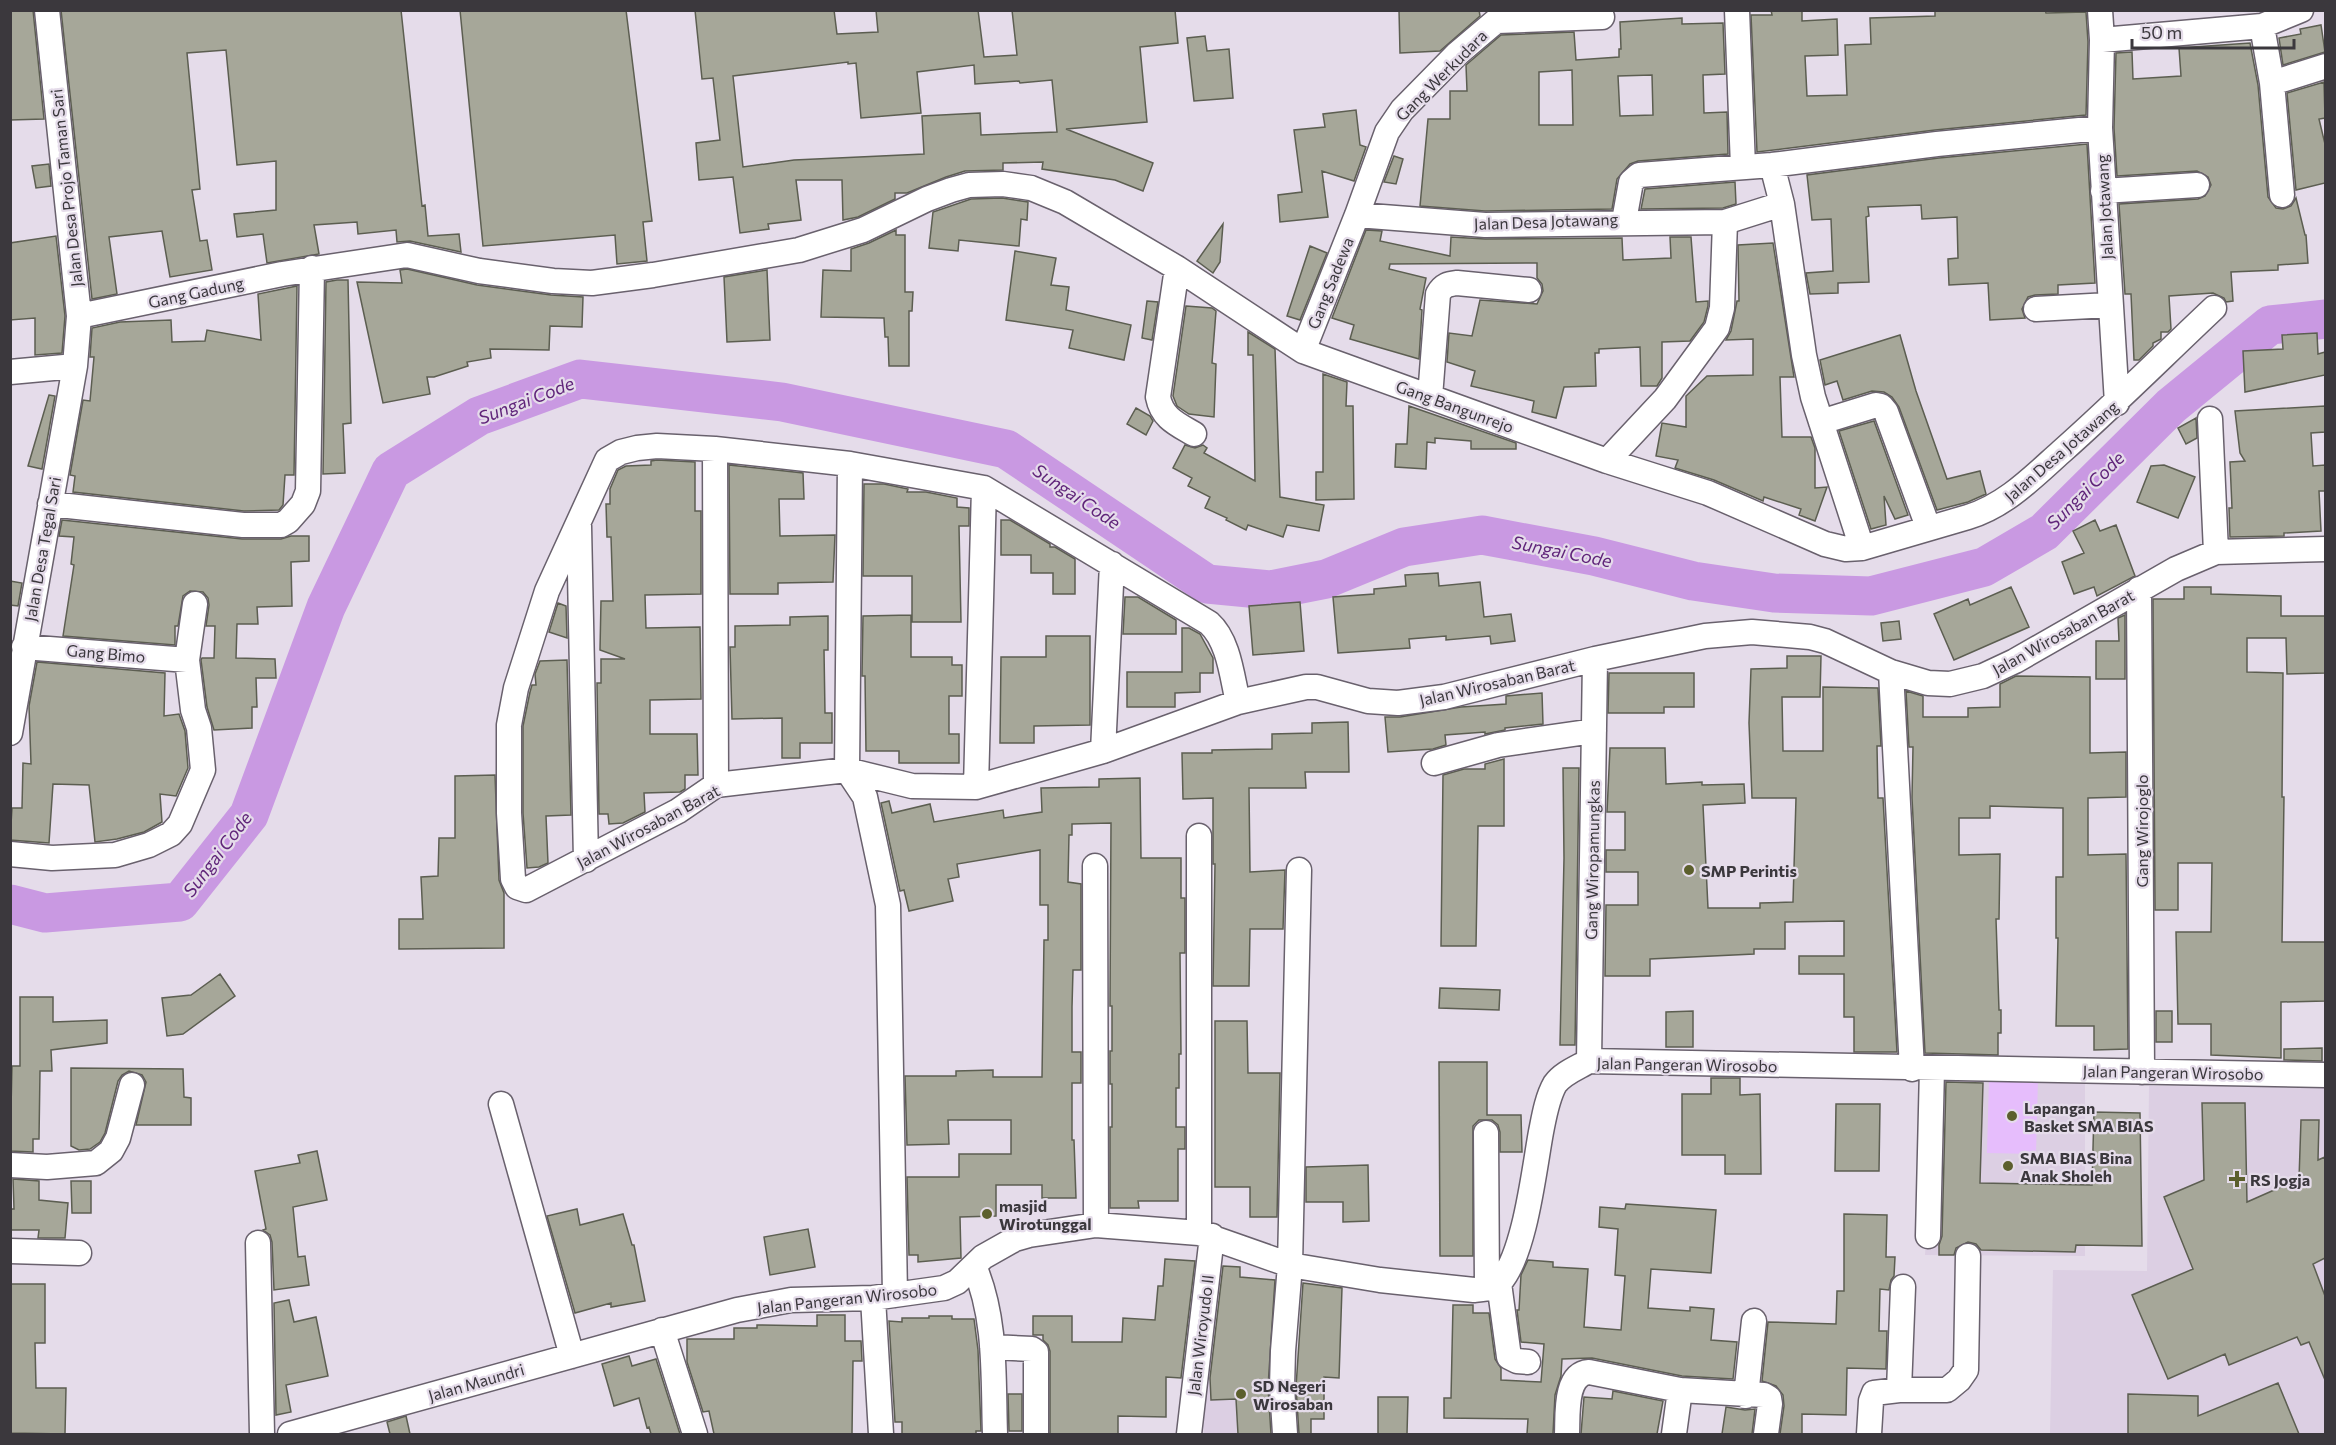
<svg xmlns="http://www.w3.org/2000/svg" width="2336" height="1445" font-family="Commissioner,sans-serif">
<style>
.built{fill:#dccfe3}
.green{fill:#e6bdfc}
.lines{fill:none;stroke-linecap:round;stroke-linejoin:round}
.river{stroke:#c999e2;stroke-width:39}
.building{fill:#a6a799;stroke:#5c5e51;stroke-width:1.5;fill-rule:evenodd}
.minor-casing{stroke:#69616d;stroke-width:27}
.minor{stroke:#fff;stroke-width:24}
.poi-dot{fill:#5c5f2d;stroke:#e5dcea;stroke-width:2}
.labels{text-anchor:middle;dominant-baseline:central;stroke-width:4.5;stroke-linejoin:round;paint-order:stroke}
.street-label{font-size:16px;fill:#3b383d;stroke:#e5dcea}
.poi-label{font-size:16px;font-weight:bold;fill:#3b383d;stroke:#e5dcea;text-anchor:start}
.water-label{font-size:18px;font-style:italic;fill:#60257a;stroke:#e5dcea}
</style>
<rect width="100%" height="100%" fill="#e5dcea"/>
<path class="built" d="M1937,1076H2085V1256L1925,1255Z
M2149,1086L2325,1087V1434H2050L2053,1270L2147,1271Z
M1278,1350L1283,1434H1204L1200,1354Z"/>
<path class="green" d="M1989,1078L2038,1079L2036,1154L1987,1153Z"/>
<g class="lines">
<path class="river" d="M10,904L45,913L180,902L249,815L326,607L391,471L479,416L580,379L782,402L1006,449L1207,584L1270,590L1326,579L1404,547L1482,535L1594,556L1693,581L1774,593L1871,596L1984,567L2044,532L2171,406L2270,325L2326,319"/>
</g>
<path class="building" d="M10,10H33L44,119L10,120Z
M61,10H401L422,206L425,205L428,236L459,234L461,252L410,241L397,242L396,230L358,234L357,222L314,225L319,254L267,263L263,234L237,237L234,214L276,210V161L237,165L226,50L187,53L200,189L192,190L200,241L207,240L212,270L170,277L162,231L109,237L117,294L92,299Z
M460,10H626L652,221L643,222L647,261L617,264L615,235L483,246Z
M695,10H834L837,34L878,32L876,10H978L984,57L1017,55L1012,10H1175L1178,43L1140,47L1147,122L1066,129L1153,163L1143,191L1115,180L1042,169L1043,162L1003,163V170L965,171L946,177L907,193H895V199L858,217L843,220L842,180H796L801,220L768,224L769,229L740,233L733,177L699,180L696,143L720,140L713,78L702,79ZM848,62V64L856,63L861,118L921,113L917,72L974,65L975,84L1019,81L1020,83L1052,80L1057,132L981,135L980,113L922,116L924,154L794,160L743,167L733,76Z
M1399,10H1479L1480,16L1440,51L1400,53Z
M1771,10H1802V21L1837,19L1838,55L1805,56L1807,96L1847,95L1845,45L1871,44L1870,18L1935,16V11L1961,10H2045L2046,13L2086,12L2088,42L2086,115L1935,130L1757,152L1751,15H1772Z
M1682,18V24L1723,23L1725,74L1703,75L1704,113L1727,112L1728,154L1638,161L1630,164L1617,179L1612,209L1485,211L1420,206L1428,119H1450V91H1467L1466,65L1501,35L1574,32L1576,60L1619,57V49H1621L1620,22ZM1572,70L1573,125H1539V72ZM1652,75L1653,115L1620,116L1618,76Z
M2321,25L2325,52L2283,65L2279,38L2301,34L2300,29Z
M1205,36L1207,51L1229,49L1233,98L1194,101L1187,38Z
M2250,43L2258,85L2268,197L2276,208L2283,209L2291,206L2296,198L2305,235H2306L2308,263L2278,265V270L2231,272L2233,301L2226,302L2224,298L2213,293L2169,296L2171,329L2168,332H2161V339L2153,343V346L2139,360H2134L2131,294H2125L2119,204L2198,199L2205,196L2211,185L2208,177L2197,171L2117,176L2114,128L2116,53L2132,52L2133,79L2181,76L2179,48Z
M2324,82L2325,118L2319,119L2325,144V183L2296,190L2287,93Z
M1356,110L1360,145L1366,147L1354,181L1322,171L1328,217L1280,222L1278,195L1302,192L1294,130L1325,127L1323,114Z
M2087,144L2095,283L2058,285V294L2035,295L2028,297L2022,309L2025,318L1990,320L1988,283L1949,285L1948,259L1958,258L1957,217L1922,219L1921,205L1868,207L1869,216L1866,217L1869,282L1838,283V293L1810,294L1806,273L1833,271L1831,219L1812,220L1807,175L1939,158Z
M1394,156L1403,159L1396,184L1384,182Z
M49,164L51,186L36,188L32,166Z
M1735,182L1736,204L1723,208L1641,209L1645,189Z
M1002,198L1028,202L1027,220L1021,219L1019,246L959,240L958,251L929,248L933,212L971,199Z
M1223,224L1220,262L1213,273L1197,261Z
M896,230V235H905V292H913L912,311H909V366H889L888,337H885L884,318L821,317L823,270L851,271V249L869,243Z
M1366,230L1382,231L1380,241L1450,256L1451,237L1485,239L1622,238L1623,260L1671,258L1670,237H1691L1696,302L1708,301V306L1704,322L1690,341L1662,342V378L1657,386H1641L1640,347L1599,349V353H1595L1596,386L1564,387L1556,418L1532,412L1534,401L1471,386L1475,371L1447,362L1449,333L1472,336L1480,300L1537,304L1543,291L1542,284L1537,278V263L1390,264L1389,269L1426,278L1420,309L1422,310L1419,359L1350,339L1354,325L1332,318Z
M56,236L65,316L62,353L35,355V318L10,320V243Z
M1773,243L1794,377H1780L1782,437H1811L1815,448V488L1827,487L1815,521L1799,515L1801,509L1764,497L1763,501L1714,480L1675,468L1678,460L1656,456L1662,423L1686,427V396L1707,376L1753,375V339L1726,340L1731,331L1737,301H1739L1738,245Z
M1310,246L1327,253L1300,320L1287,316Z
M1015,251L1056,258L1051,285L1069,287L1066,310L1131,325L1124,360L1069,348L1073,330L1006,320Z
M407,269L477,285L551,295L583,297L582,327L550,326L549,350L490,349L491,358L467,362L468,366L434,377H427L430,394L383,403L357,282L402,283L400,270Z
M767,270L770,340L727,342L724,277Z
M337,280H348L351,423L343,424L345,473L323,474L326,282Z
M297,286L294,475H285L283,505L279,510L244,511L73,492L75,476L70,475L83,400L90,401L94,357H90L92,328L120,322L171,320L172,342L205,341L207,330L261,340L258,294Z
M1147,301L1158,302L1152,340L1142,338Z
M1186,306L1212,308L1216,311L1212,363L1216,364L1214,417L1189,414L1177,406L1173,396Z
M1248,332L1275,349L1280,497L1324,505L1319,531L1287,525L1283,537L1248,525L1246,530L1226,520L1227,518L1205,508L1210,497L1188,486L1192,478L1173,468L1185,445L1195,448L1203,445L1207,448L1204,453L1255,481L1253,355H1248Z
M2317,333L2318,354L2325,352V375L2245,392L2243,351L2283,349L2282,335Z
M1900,335L1916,391L1947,479L1980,471L1986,494L1968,502L1937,510L1899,407L1892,397L1884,392L1872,391L1843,400L1837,381L1825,385L1820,360Z
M1323,374L1347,382L1346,406H1353L1354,499L1316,500V472H1323Z
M49,395L55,396L42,469L28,466Z
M1409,406L1516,443V449H1471V441L1435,438V443L1427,442L1426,469L1395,467L1396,444H1407Z
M2325,406V432L2311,433L2313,466L2325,465V491H2319L2321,531L2284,533V536L2230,537L2229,508H2232L2230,462L2245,461L2240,453L2235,411Z
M1136,408L1150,416L1153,421L1146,435L1127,424Z
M2196,418L2197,438L2186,444L2178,428Z
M1874,421L1908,515L1895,519L1884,496L1886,525L1871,529L1839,431Z
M657,460L695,462V511H701V594L645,595L646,628L700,627L701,699L650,700V734H697L698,775H685V789L680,792L644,793L645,812L623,823L609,824L608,814H599L597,683H601V659H625L600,650L601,601H613L611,537H607L606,504H610V489L618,470L626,466L651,465V461Z
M729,465L803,473L804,499H779L780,536L835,535L833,582L778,583V594H730Z
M2164,465L2195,477L2178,518L2137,502L2151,466Z
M864,484H884L908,489L907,492H926L957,498V507L969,508V526H959L961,622H912V576H863Z
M62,520L242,539H281L291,536H309V561L291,562L292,606L257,607L258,624H237L236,658L275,659L276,678H256L257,707H252V728L214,730L207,707L201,660L202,658H214L215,626H206L209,605L208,598L203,592L190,591L183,596L178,626H175V645L63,636L74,565L71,564L74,537L59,536Z
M1001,520H1010L1050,544V547H1055L1075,559V594H1053V573H1031V555H1001Z
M2095,520L2100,531L2116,525L2135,576L2097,596L2094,587L2074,594L2062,562L2084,553L2073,531Z
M1438,573L1439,586L1480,582L1484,617L1511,614L1515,641L1491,644L1490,636L1446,640V636L1409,639L1410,648L1338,653L1333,597L1374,594V589L1406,586L1405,575Z
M10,581L22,583L18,606L10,605Z
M2011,587L2029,627L1954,660L1934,614L1968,599L1970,605Z
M2184,587H2211V594L2281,596V616H2325V673L2287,674L2286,638H2247V672L2283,673L2282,797H2284L2282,942H2325V1001L2281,1002V1058L2211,1055V1024H2178L2176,932H2211L2212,863H2178V910H2155L2153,599H2184Z
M1125,597H1138L1176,620V634H1123Z
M1300,602L1304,651L1253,655L1249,606Z
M558,603L566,606L567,638L549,632Z
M911,615V657H952V665H962V696H949V734H959V763H899V751H866L865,676H862L863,616Z
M2125,615V679H2096V641H2119L2118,618Z
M828,616V650H824L825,713H832V743H800V758H782V718L732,719L730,647H735V626L790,625V617Z
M1899,621L1901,639L1883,641L1881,623Z
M1182,628H1189L1200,634L1213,658V673H1200V692L1175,693V707H1127V672H1182Z
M1046,636H1090V725L1034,726V743H1000L1001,657H1046Z
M1787,656H1821L1820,697H1782L1783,751H1823V687L1878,688L1881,746H1877L1878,798H1883L1897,1052H1854V1017H1844V974H1799V956H1844V921L1785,922V949H1754V954L1650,959V976H1605L1606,905H1638V872H1606V850H1625V812H1607L1610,748H1665L1666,784L1702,782V785L1744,784L1745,803L1703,805L1708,908H1760V903L1793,902L1796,798H1752L1749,723L1751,669L1787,668Z
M567,660L571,815L546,816L548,863L539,867L527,868L523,813V726L530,692L532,685H536L535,674L540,661Z
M37,662L165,673L164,716L179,714L185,731L188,768L176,796L160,794L162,822L144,832L117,839L95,842L89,785L53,784L49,843L10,840L12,808H22L23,763L31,764L29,706Z
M1609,673H1694V707H1664V713H1608Z
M2016,676L2090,677V753L2126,752V797L2088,798V855L2126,854L2128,1049L2094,1050V1026H2056L2058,938H2056V877H2063V808L1990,806V818H1959V855L2000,854L1999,919H1996L1999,1010H2001V1033H1998V1055L1925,1053L1912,798L1913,747H1909L1906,691L1923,696V717H1968V708L2000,707V684Z
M1542,693L1543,724L1505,728V730L1485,734V732L1445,735L1446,745L1433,749L1388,752L1385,717H1400L1461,707L1506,704V696Z
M1348,722L1349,772H1305L1306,788H1249L1250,872L1285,870L1283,929H1250L1249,986H1213L1215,864H1213V798L1183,799L1182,753H1212V750L1272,749V734L1312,733V723Z
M1504,759V826H1478L1476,946H1441L1443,775L1464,769H1485V764Z
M1563,768H1579L1575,1045H1560L1564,858Z
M495,775L499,880L504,893V948L399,949V919H423L421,877L438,876L439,838H455V776Z
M1140,778L1141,858H1181V898H1185V953H1180L1181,1054H1179V1088H1176V1127H1185V1149H1178V1201H1138L1139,1208H1110V1127H1112V1084H1110V1051H1112V1006H1110L1111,823L1072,824V835H1069L1068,882L1081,884V970H1073L1072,1007V1052H1081V1083H1072V1140H1074L1076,1198H1042V1185H996V1216L960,1217L961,1258L918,1262V1255H909L907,1177H959V1154H1011V1120H948L949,1144L907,1145L905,1076H956V1071L993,1070V1077H1042L1044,940H1048V905H1040V850L957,864L959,877L948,879L953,901L909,911L904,890L900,891L881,803L889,801L892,813L930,804L934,822L1003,810L1004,818L1042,812L1041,788L1099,787V779Z
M220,974L235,996L183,1034L167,1036L162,998L191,995Z
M1440,988L1500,990L1499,1010L1439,1008Z
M20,997H53V1022L107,1020V1043L51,1050L52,1071H40L39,1139H33V1152L10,1151L12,1066H20Z
M1693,1011V1047H1666V1012Z
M2156,1011H2172V1042H2156Z
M1215,1021H1247L1248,1073H1280L1277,1217H1250V1187H1215Z
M2322,1048V1061L2284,1060V1049Z
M1439,1062H1487V1115H1521L1522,1152H1500V1132L1498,1125L1492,1120H1479L1473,1126V1256H1440Z
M71,1068L183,1069L184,1097L191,1098V1125H136L146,1082L142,1075L129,1071L122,1075L118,1081L105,1133L100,1142L90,1149L79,1150L71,1146Z
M1711,1078H1740V1095L1760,1094L1761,1174H1725V1155H1682V1094H1711Z
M1946,1082L1983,1083L1980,1183L2092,1185L2094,1112L2140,1113L2142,1246L2076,1245L2075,1252L1981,1250L1976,1244L1968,1242L1956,1248L1954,1255H1939V1245L1942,1236Z
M2202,1103H2245L2247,1202L2299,1179L2301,1120H2319L2318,1160L2325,1157V1258L2313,1264L2325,1296V1380L2309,1342L2301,1345L2297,1337L2229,1365L2225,1354L2168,1379L2132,1295L2193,1269L2164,1197L2204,1180Z
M1836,1104H1880L1879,1171H1835Z
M317,1151L327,1200L293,1207L298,1257L305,1256L309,1285L274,1290L272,1242L270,1235L263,1230L266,1229L255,1171L300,1163L298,1155Z
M1368,1165L1369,1221L1343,1222V1202H1306V1167Z
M13,1179L39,1181V1200L68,1203L65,1238H38L39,1230H10V1209H14Z
M71,1181H91V1213H72Z
M1626,1204L1716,1210L1711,1273L1651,1269L1648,1308L1690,1311V1307L1714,1309L1711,1340L1737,1342L1733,1379L1682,1376L1592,1358L1562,1359L1561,1376L1555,1395L1553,1434H1527L1528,1419L1444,1418V1398H1451L1453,1305H1473V1313H1489L1495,1359L1501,1368V1380L1541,1382L1544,1344L1521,1342L1517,1310H1519L1521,1275L1528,1260L1553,1262V1267L1588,1269L1584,1327L1621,1330L1625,1276L1615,1275L1618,1229L1599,1227L1600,1207L1625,1209Z
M577,1209L580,1225L623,1214L632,1245H634L645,1301L611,1307V1303L575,1313L547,1216Z
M1844,1214L1887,1215L1886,1257H1895L1894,1276L1891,1280L1889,1290L1880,1289L1879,1331H1887L1886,1369L1847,1368L1846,1415L1802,1414V1434H1780L1784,1406L1783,1395L1776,1386L1762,1381L1768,1322L1836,1324L1837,1291H1844Z
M808,1229L815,1267L770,1275L764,1237Z
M1165,1259L1195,1261L1181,1378L1166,1377V1417L1118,1416V1434H1050V1351L1048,1345L1043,1340V1335H1033V1316H1072V1342H1122L1123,1318L1155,1320L1158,1286H1163Z
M1223,1266L1240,1267V1277L1275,1280L1268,1387L1271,1434H1238L1236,1399L1211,1400L1210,1378Z
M1303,1283L1342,1288L1339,1378L1324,1377V1419H1311V1434H1299L1296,1387Z
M10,1284H45V1343H35L36,1388H66L65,1434L11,1433Z
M289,1300L294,1322L316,1317L328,1376L286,1385L291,1412L276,1415L274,1303Z
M817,1315H845V1341H861L862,1361H853L852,1434H714L709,1411L703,1412L687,1362V1339H734V1328H757V1325L817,1326Z
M929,1316H952V1319H974L978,1350L981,1431H976V1434H902V1422H895L889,1321L902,1322V1318H929Z
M629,1356L632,1366L656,1359L680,1434H651L649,1427L647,1428L639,1398L614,1406L602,1364Z
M2278,1383L2299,1434H2128V1394L2198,1396V1416Z
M1613,1391L1663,1401L1657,1434H1581L1584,1397L1612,1399Z
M1008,1394H1022V1431H1009Z
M1378,1397H1408L1407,1434H1378Z
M1726,1407L1745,1410L1755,1409L1752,1434H1722Z
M406,1416L410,1434H390L387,1422Z"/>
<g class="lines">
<g class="minor-casing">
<path id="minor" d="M1737,10L1743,167
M2100,10L2102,40L2100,128L2117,403
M1497,21L1602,17
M2262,26L2272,83L2282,195
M2102,40L2262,26L2301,10
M2272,83L2326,66
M1772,165L1782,204L1804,355L1813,397L1862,548
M2103,191L2197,185
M1357,215L1485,225L1725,222L1782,204
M1624,221L1631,182L1639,175L1772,165L1937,144L2100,128
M1177,268L1158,397C1162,418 1177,424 1194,434
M2036,309L2109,305
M79,316L282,274L407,255L479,271L553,281L592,283L653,275L799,250L863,230L927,199L951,190L969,185L1003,184L1031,188L1065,202L1177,268L1303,351L1607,461L1708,493L1825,544L1846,549L1862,548L1968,517C2005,506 2033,477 2061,452C2113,406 2163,356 2214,308
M1303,351L1357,215L1387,132L1402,110L1457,54L1509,10
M10,372L75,366
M1430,397L1438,294C1443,285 1448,284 1457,283L1529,290
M2210,419L2216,552
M1821,422L1876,405L1881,406L1886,412L1928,527
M715,449L716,785
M1607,461L1665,399L1717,328L1722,308L1725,222
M850,464L847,770L865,797L888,905L895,1295
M50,504L243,525H281L288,521L303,504L308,491L312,268
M579,526L586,860
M2139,589L2142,1072
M24,647L187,660
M1891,672L1912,1069
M1238,702C1232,677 1229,641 1209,623L984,488L850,464L715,449L657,446L637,448L621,452L607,460L547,591L516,688L509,725V813L513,879L517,887L526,890L678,811L716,785L847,770L912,786L976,787L1103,751L1238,702L1306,687H1317L1368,701L1398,703L1444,697L1595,659L1705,636L1752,632L1810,637L1825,641L1891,672L1928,683L1950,684L1983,676L2015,661L2176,569L2216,552L2326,549
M10,733L75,366L79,316L47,10
M1103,751L1112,564
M1434,763L1498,745L1594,731
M976,787L984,488
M1199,836V1233
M10,854L52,858L115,855L149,845L171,834L180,824L203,770L199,728L193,710L187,660L195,604
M1095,866L1096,1225
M1589,1061L1595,659
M501,1104L572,1356
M1486,1133L1487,1288
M10,1165L47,1167L96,1163L111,1151L118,1138L132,1085
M1928,1236L1932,1068
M258,1243L262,1434
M10,1251L79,1253
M974,1266C997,1319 993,1378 995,1434
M1499,1283L1509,1357L1517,1361L1528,1362
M873,1298L881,1434
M662,1330L695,1434
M992,1347L1032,1349L1036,1352V1434
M1899,1390L1903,1287
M1746,1396L1754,1321
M290,1434L737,1310L791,1300L873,1298L944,1288L957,1282L983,1257L1015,1239L1029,1235L1096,1225L1199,1233L1290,1265L1380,1280L1474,1290C1483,1289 1494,1289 1500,1282C1525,1254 1534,1170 1541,1132C1544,1117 1547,1098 1555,1084C1563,1073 1577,1068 1589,1061L2326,1075
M1189,1434L1212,1236
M1285,1434L1282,1387L1283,1351L1290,1265L1299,870
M1567,1434C1568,1416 1564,1374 1589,1372L1680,1390L1764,1395L1769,1398L1770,1404L1766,1434
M1674,1434L1680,1390
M1869,1434L1871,1401L1874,1393L1899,1390H1947L1959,1380L1966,1370L1968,1256"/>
</g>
<use href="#minor" class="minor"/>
</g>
<g class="poi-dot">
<circle cx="1689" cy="870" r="6"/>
<circle cx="2012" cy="1116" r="6"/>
<circle cx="2008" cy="1166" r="6"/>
<path d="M2234 1170h6v6h6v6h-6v6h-6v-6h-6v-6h6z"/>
<circle cx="987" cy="1214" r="6"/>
<circle cx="1241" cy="1394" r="6"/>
</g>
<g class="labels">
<g class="street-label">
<text transform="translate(1441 75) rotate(-45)">Gang Werkudara</text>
<text transform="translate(66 188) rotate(-96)">Jalan Desa Projo Taman Sari</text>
<text transform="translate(2104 207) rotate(-93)">Jalan Jotawang</text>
<text transform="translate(1546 221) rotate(-2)">Jalan Desa Jotawang</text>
<text transform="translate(1330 283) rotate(-68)">Gang Sadewa</text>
<text transform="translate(196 292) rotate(-12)">Gang Gadung</text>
<text transform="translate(1455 406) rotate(20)">Gang Bangunrejo</text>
<text transform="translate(2061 451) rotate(-41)">Jalan Desa Jotawang</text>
<text transform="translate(42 549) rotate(-80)">Jalan Desa Tegal Sari</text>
<text transform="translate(2063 632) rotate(-29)">Jalan Wirosaban Barat</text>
<text transform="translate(106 653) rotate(5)">Gang Bimo</text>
<text transform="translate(1497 682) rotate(-13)">Jalan Wirosaban Barat</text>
<text transform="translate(648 826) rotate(-28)">Jalan Wirosaban Barat</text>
<text transform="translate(2141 831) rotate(-90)">Gang Wirojoglo</text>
<text transform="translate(1592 860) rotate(-89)">Gang Wiropamungkas</text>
<text transform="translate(1687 1064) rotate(1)">Jalan Pangeran Wirosobo</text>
<text transform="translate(2173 1072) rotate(1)">Jalan Pangeran Wirosobo</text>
<text transform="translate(847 1298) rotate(-6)">Jalan Pangeran Wirosobo</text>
<text transform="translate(1200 1335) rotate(-83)">Jalan Wiroyudo II</text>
<text transform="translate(476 1382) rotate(-16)">Jalan Maundri</text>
</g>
<g class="poi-label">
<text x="1701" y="870">SMP Perintis</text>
<text x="2024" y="1107">Lapangan<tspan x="2024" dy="18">Basket SMA BIAS</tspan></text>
<text x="2020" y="1157">SMA BIAS Bina<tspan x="2020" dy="18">Anak Sholeh</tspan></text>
<text x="2250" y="1179">RS Jogja</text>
<text x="999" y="1205">masjid<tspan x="999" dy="18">Wirotunggal</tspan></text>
<text x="1253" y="1385">SD Negeri<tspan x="1253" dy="18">Wirosaban</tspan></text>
</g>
<g class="water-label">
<text transform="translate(526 400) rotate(-21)">Sungai Code</text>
<text transform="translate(2085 490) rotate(-45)">Sungai Code</text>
<text transform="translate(1077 496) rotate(34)">Sungai Code</text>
<text transform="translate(1562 551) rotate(11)">Sungai Code</text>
<text transform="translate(217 854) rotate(-53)">Sungai Code</text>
</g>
</g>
<rect width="2336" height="1445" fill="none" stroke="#3b383d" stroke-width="24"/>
<path d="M2132 39v9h162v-9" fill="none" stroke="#3b383d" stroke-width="3"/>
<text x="2141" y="39" font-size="18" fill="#3b383d" stroke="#e5dcea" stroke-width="4.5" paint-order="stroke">50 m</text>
</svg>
